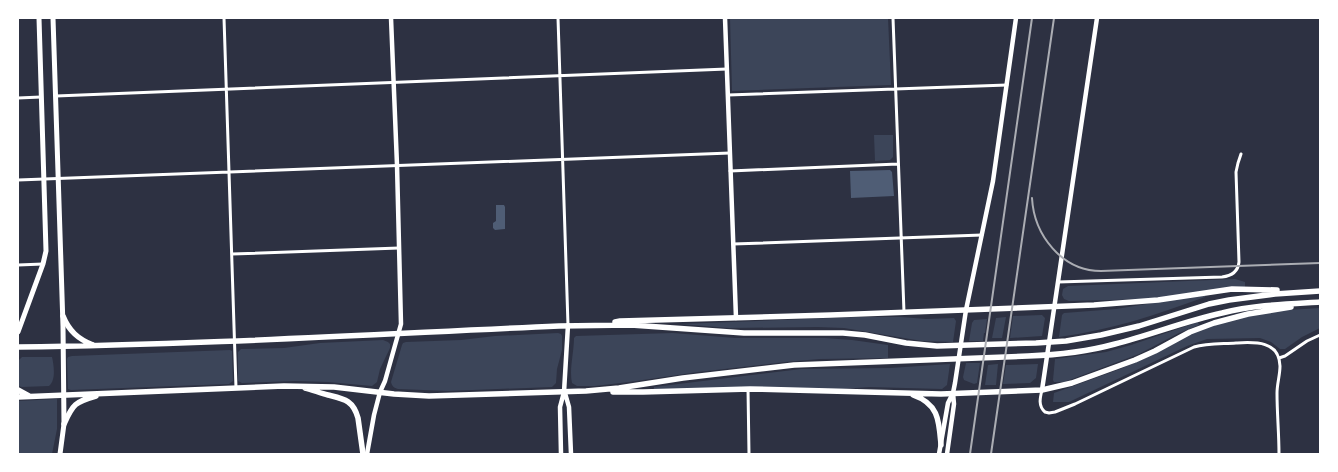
<svg xmlns="http://www.w3.org/2000/svg" width="1338" height="472" font-family="'PT Sans Narrow',sans-serif">
<style>
.green{fill:#3c4559}
.water{fill:#4f5d75}
.lines{fill:none;stroke-linecap:round;stroke-linejoin:round}
.minor{stroke:#fff;stroke-width:3}
.tertiary{stroke:#fff;stroke-width:4.5}
.secondary{stroke:#fff;stroke-width:5}
.primary{stroke:#fff;stroke-width:5.5}
.rail{stroke:#abadb3;stroke-width:2}
</style>
<rect width="100%" height="100%" fill="#2d3142"/>
<path class="green" d="M730,18H888L891,85L732,91Z
M874,135H893V157L890,160L875,161Z
M1235,279L1245,282V287L1151,299L1069,301L1064,299L1062,295L1063,289L1068,286Z
M1202,295L1205,296V297C1156,315 1111,330 1059,337L1062,315L1064,313L1116,309Z
M1320,308V328L1302,337L1285,349H1280L1271,342L1260,338L1207,339L1187,346L1069,402H1053L1054,393L1120,369L1148,357L1187,336L1210,326L1231,319L1272,311Z
M1042,315L1045,318L1042,336L1010,338L1013,316Z
M856,317H901L926,319L954,318L956,321L953,342L922,341L844,328L818,327L729,328L680,324Z
M1006,317L1002,338H992L996,318Z
M987,319L985,333H984L983,341H969L972,323L974,320Z
M1198,322L1199,325L1179,333L1139,354L1064,382H1054L1053,380L1055,359L1106,352L1131,345Z
M558,333L561,334L562,336V350L557,369L556,383L552,387L448,391L398,389C394,388 392,386 391,382L402,345L403,343L406,342L461,340L495,336Z
M673,333L735,338H825L852,340L888,345V358L820,359L785,362L698,372L629,382L595,386H577L572,383C569,370 574,352 574,338L576,336Z
M383,340L388,342L390,344V348L380,369L377,382L372,386L328,382L296,381L242,383L238,381V352L241,349L284,348L320,343Z
M230,350L232,351V353L233,381L229,384L71,390L68,389L67,359L68,357L72,356Z
M22,357H52C54,366 56,380 49,386L22,387L18,386V361Z
M966,363H980L977,383L974,384L964,380L963,377Z
M950,364L947,385L942,389L869,387L843,389L654,390V387L801,369L890,368Z
M998,364L996,385H985L988,365Z
M1038,364L1036,378L1030,383L1003,384L1006,365Z
M57,399V429L52,454H18V401Z"/>
<path class="water" d="M890,170L892,172L894,196L851,198L850,171Z
M496,205H504L505,207V229L495,230L493,228V223L496,221Z"/>
<g class="lines">
<path class="minor" d="M224,18L236,388
M558,18L568,325
M893,18L904,312
M728,95L1007,85
M56,96L727,69
M18,98L41,97
M730,171L898,164
M18,180L730,153
M733,244L982,235
M232,254L399,248
M18,265L43,264
M1058,282L1222,277C1231,276 1238,272 1239,262L1236,172L1238,163L1241,154
M1279,358L1285,356L1307,341L1320,335
M748,389L749,454
M1042,390C1040,398 1038,406 1045,412L1049,413L1055,412L1075,404L1194,347C1207,343 1222,344 1236,343C1254,342 1279,340 1280,366C1280,375 1277,384 1277,393C1277,413 1279,434 1279,454"/>
<path class="tertiary" d="M725,18L736,318
M1042,390L1097,18
M565,393L569,407L571,454
M367,454L374,415L380,392L385,381L401,324L397,165L391,18
M561,454L560,407L564,392L568,325
M939,454L948,403L952,395
M947,454L954,404L953,393L955,383L966,310L993,181L1016,18"/>
<path class="secondary" d="M53,18L63,326L64,424L60,454
M18,332L43,264L46,251L39,18"/>
<path class="primary" d="M63,316C69,331 78,339 93,345
M615,322L620,321L831,315L1094,305L1158,300L1232,289L1277,290
M18,347C198,345 379,334 559,326L631,325L744,333H843L865,335L906,343L937,346L1036,343L1066,341L1101,335L1139,326L1209,304L1229,300L1275,294L1320,291
M305,388C313,390 320,393 328,395C344,399 353,400 358,418L363,454
M18,390L29,396
M613,392H643L750,389L941,394L1042,390L1072,383L1135,360L1155,351L1190,332L1214,323L1248,314L1291,307
M913,395C939,404 939,421 941,445
M18,397L284,386L334,387L394,394L429,396L586,391L619,388L683,378L794,365L1028,356C1057,355 1086,352 1115,344C1151,335 1185,321 1222,313C1254,305 1287,304 1320,302
M64,424C73,404 75,402 96,396"/>
<path class="rail" d="M1032,198C1034,235 1062,271 1101,271L1320,263
M970,454L1032,18
M991,454L1054,18"/>
</g>
<rect width="1338" height="472" fill="none" stroke="#ffffff" stroke-width="38"/>
</svg>
